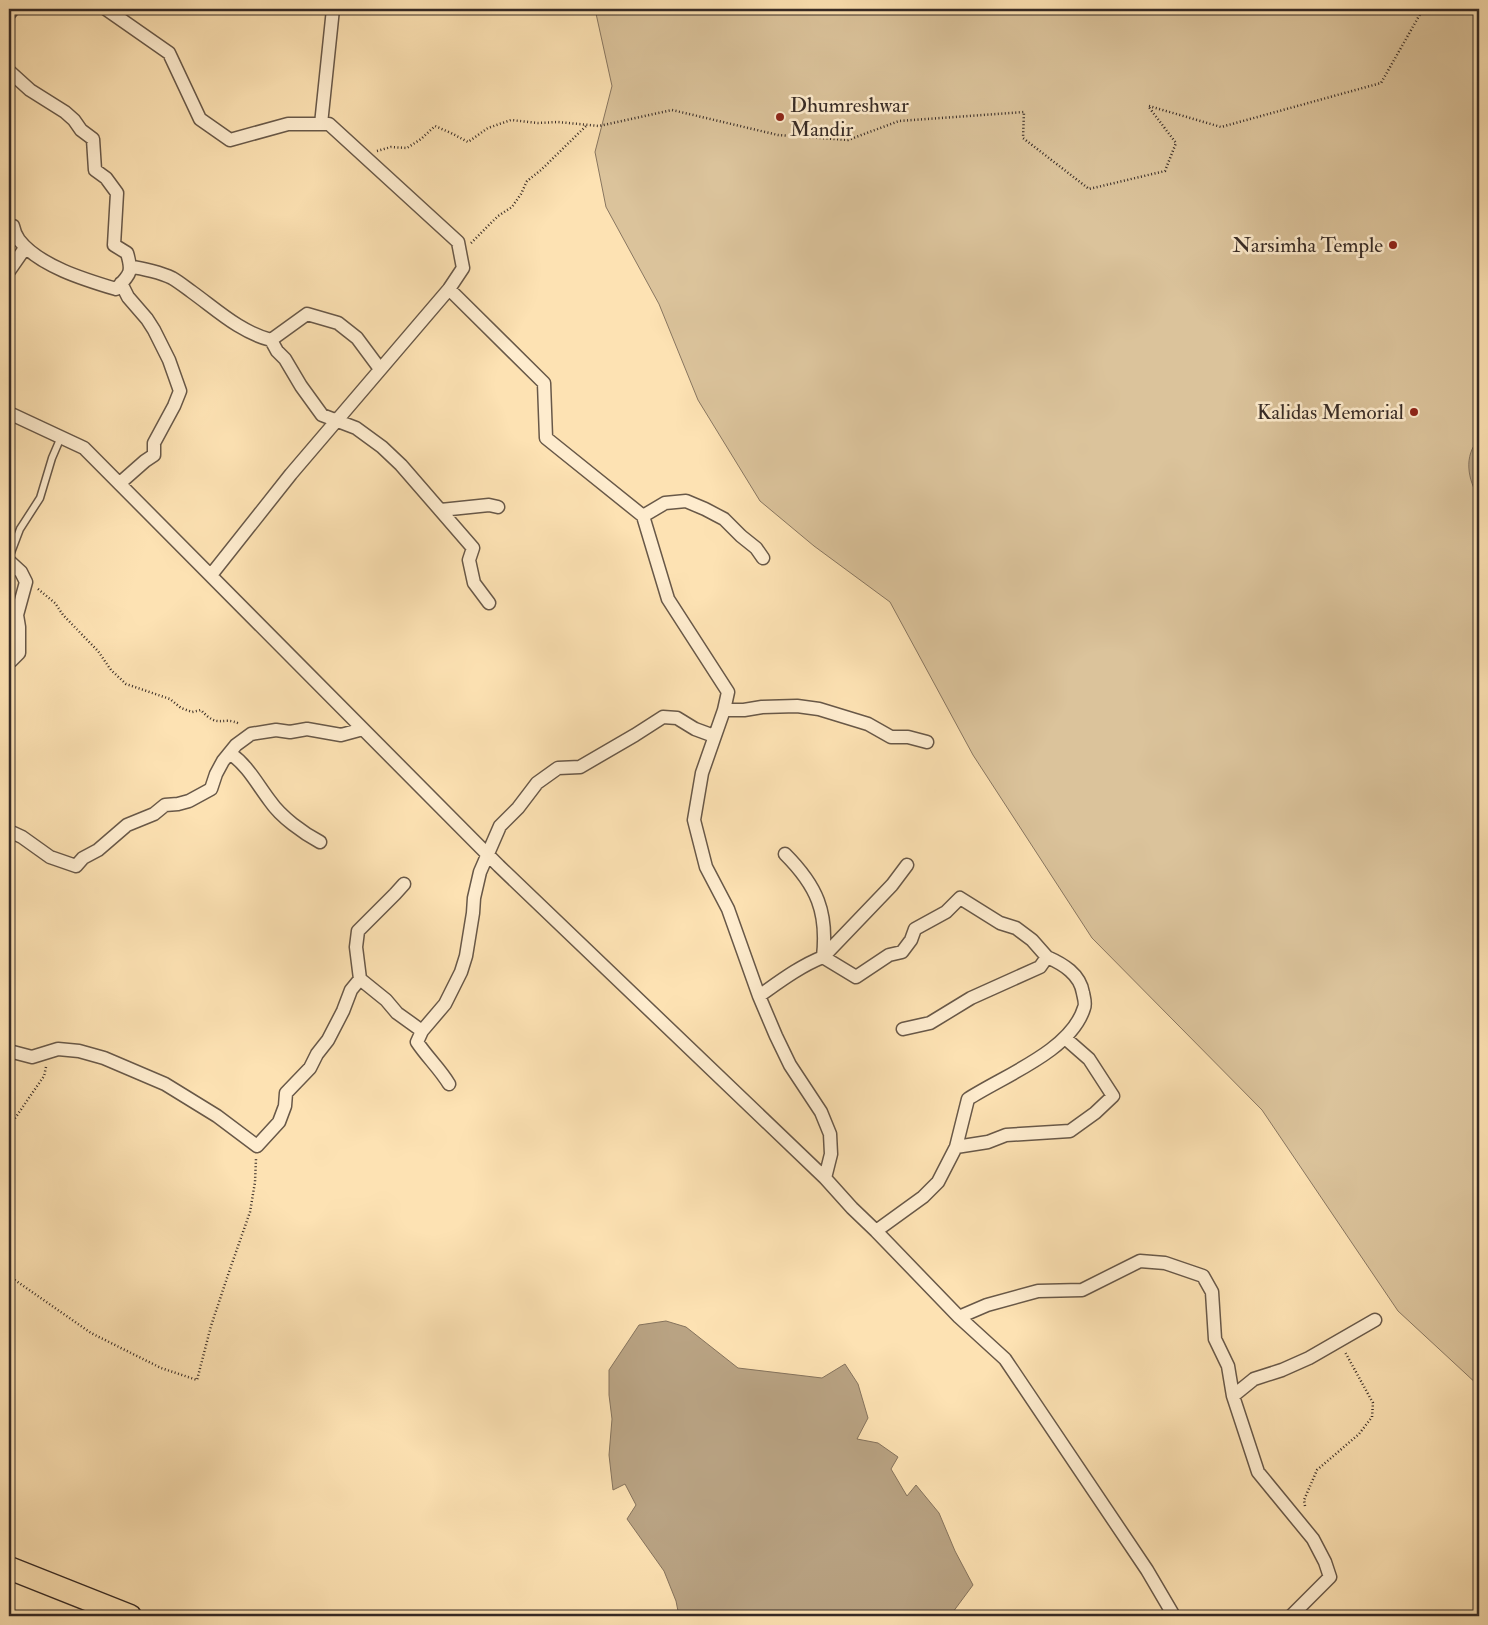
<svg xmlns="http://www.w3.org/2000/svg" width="1488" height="1625" font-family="'IM FELL Double Pica',serif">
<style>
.green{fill:#dbc39b;stroke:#887660}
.water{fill:#b9a383;stroke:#85735d}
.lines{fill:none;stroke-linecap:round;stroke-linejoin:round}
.lane-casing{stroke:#685848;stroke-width:9}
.street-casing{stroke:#685848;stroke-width:15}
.highway-casing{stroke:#362a25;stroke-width:25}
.path{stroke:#362a25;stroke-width:2.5;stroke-dasharray:1 2.5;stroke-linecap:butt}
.lane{stroke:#feecce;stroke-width:6}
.street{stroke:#feecce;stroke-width:12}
.highway{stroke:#fde2b3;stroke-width:22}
.poi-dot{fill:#8f2418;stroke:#feecce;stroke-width:2}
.labels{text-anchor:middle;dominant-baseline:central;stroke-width:5;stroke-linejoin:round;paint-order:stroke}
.poi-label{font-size:21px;fill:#362a25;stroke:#feecce;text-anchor:end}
</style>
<rect width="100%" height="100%" fill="#fde2b3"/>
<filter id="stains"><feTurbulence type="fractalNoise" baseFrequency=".004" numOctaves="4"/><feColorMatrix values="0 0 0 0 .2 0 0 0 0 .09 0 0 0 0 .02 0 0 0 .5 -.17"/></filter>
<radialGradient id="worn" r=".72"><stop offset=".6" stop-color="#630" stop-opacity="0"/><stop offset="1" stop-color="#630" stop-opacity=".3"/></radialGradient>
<path class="green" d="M595,9H1479V1386L1398,1311L1262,1110L1092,938L973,755L890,602L814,546L760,501L698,400L659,304L606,207L595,152L612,86Z"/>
<path class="water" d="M1479,439V498C1468,480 1463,456 1479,439Z
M666,1321L686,1327L738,1368L822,1378L845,1364L858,1384L868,1418L857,1439L878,1443L898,1457L891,1469L907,1496L916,1485L939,1513L955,1551L973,1585L950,1616H679L676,1601L664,1571L627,1519L636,1505L625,1484L613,1490L609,1455L612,1419L609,1395V1370L639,1325Z"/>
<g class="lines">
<g class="lane-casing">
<path id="lane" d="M9,558L20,529L40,498L52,458L61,437"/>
</g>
<g class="street-casing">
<path id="street" d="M106,9L169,53L200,119L230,140L288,124H329L458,242L463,268L449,289L291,474L211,575
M9,14L13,9
M9,71L30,90L65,112L74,120L81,130L93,139L95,170L106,178L117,193L114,245L127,253C133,273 130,274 116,289C86,280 39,266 19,240C16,236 14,231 13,226L9,225
M321,124L333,9
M131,267C142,268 162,273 172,278C179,282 185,287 192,292C217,310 240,332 271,340L307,314L338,323L357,338L380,369
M9,271L25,248
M449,289L544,383L546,438L643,516L668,599L728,692L724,710L702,773L694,820L706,867L728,909L759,996L776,1036L790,1065L821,1112L830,1134L831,1154L825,1178
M271,340L277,351L285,359L301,386L322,415L356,428L382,447L401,465L473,548L469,560L474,583L489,603
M9,413L84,448L499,866L825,1178L852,1208L876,1231L959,1317L1005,1359L1147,1570L1174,1616
M120,483L145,461L154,455V443L174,406L180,391L169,360L154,330L147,319L128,297L121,283
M441,510L489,505L498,507
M643,516L665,503L686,501L705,509L724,519L741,536L756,548L763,558
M9,561L21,572L26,582L17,615L19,627V653L11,661H9
M724,710H744L762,707L797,706L819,709L868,724L891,737H908L927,742
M231,754C248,766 257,784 270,801C281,817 303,833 320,842
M9,831L22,837L50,857L76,866L83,858L98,850L127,825L154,814L165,805L178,804L189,801L211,789L216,774L223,761L236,745L251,734L276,730L290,732L307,729L341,735L363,729
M785,854C817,886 828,912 823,957L856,977L889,955L902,952L911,940L915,929L946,912L960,898L1000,923L1016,928L1032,940L1047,957L1040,967L971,998L930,1023L903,1029
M404,884L395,894L358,931L356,947L360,979L386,1000L397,1013L422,1031
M759,996C779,982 800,966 823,957L892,885L907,865
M9,1051L32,1057L58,1049L79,1051L104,1058L165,1084L217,1116L257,1146L279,1122L285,1106L286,1093L310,1068L317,1054L328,1040L343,1011L351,990L360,979
M449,1084C440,1069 427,1057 417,1042L422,1031L445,1004L461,972L466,956L473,913L474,898L480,872L500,826L518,808L537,783L558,768L580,767L635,735L663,717L677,718L695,729L714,736
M956,1147L988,1142L1006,1135L1070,1131L1095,1113L1113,1096L1089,1059L1065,1038
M876,1231L923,1197L938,1182L956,1147L968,1099C1003,1076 1071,1051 1084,1008C1086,1004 1084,998 1083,993C1080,974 1063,964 1047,957
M959,1317L987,1305L1038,1291L1082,1290L1140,1261L1165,1263L1203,1276L1212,1292L1215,1339L1228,1366L1233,1396
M1291,1616L1330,1577L1325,1562L1313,1539L1258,1472L1233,1396L1254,1379L1282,1370L1309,1358L1375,1320"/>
</g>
<g class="highway-casing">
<path id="highway" d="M9,1568L130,1616"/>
</g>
<path class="path" d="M1149,106L1221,127L1381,83L1423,9
M377,151L391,147L407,148L421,139L435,126L451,133L468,142L488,128L511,120L538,123L558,122L599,126L672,110L778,135L848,140L899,121L1024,112L1023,138L1089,189L1165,171L1176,143L1148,106
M471,243L498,216L512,207L521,194L527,181L541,170L586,126
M38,589L55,603L63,615L98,651L111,670L126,684L170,699L181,708L192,712L201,710C219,730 221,715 240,724
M9,1127L44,1076L46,1067
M9,1276L91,1333L161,1368L197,1380L211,1326L229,1272L250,1212L255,1182L256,1159
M1305,1506L1304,1500L1317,1470L1359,1434L1372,1417L1373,1403L1345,1352"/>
<use href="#lane" class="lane"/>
<use href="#street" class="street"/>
<use href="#highway" class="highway"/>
</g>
<g class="poi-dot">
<circle cx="780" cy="117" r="5"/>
<circle cx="1393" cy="245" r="5"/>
<circle cx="1414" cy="412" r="5"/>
</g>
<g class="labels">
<g class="poi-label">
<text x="790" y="105" text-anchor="start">Dhumreshwar<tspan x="790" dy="24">Mandir</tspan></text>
<text x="1383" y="245">Narsimha Temple</text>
<text x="1404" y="412">Kalidas Memorial</text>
</g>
</g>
<rect width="1488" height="1625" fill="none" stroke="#fde2b3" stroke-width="30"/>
<rect x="10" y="10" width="1468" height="1605" fill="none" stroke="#362a25" stroke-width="2.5"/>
<rect x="15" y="15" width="1458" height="1595" fill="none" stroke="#362a25"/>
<rect width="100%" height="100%" filter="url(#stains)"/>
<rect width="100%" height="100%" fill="url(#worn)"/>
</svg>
